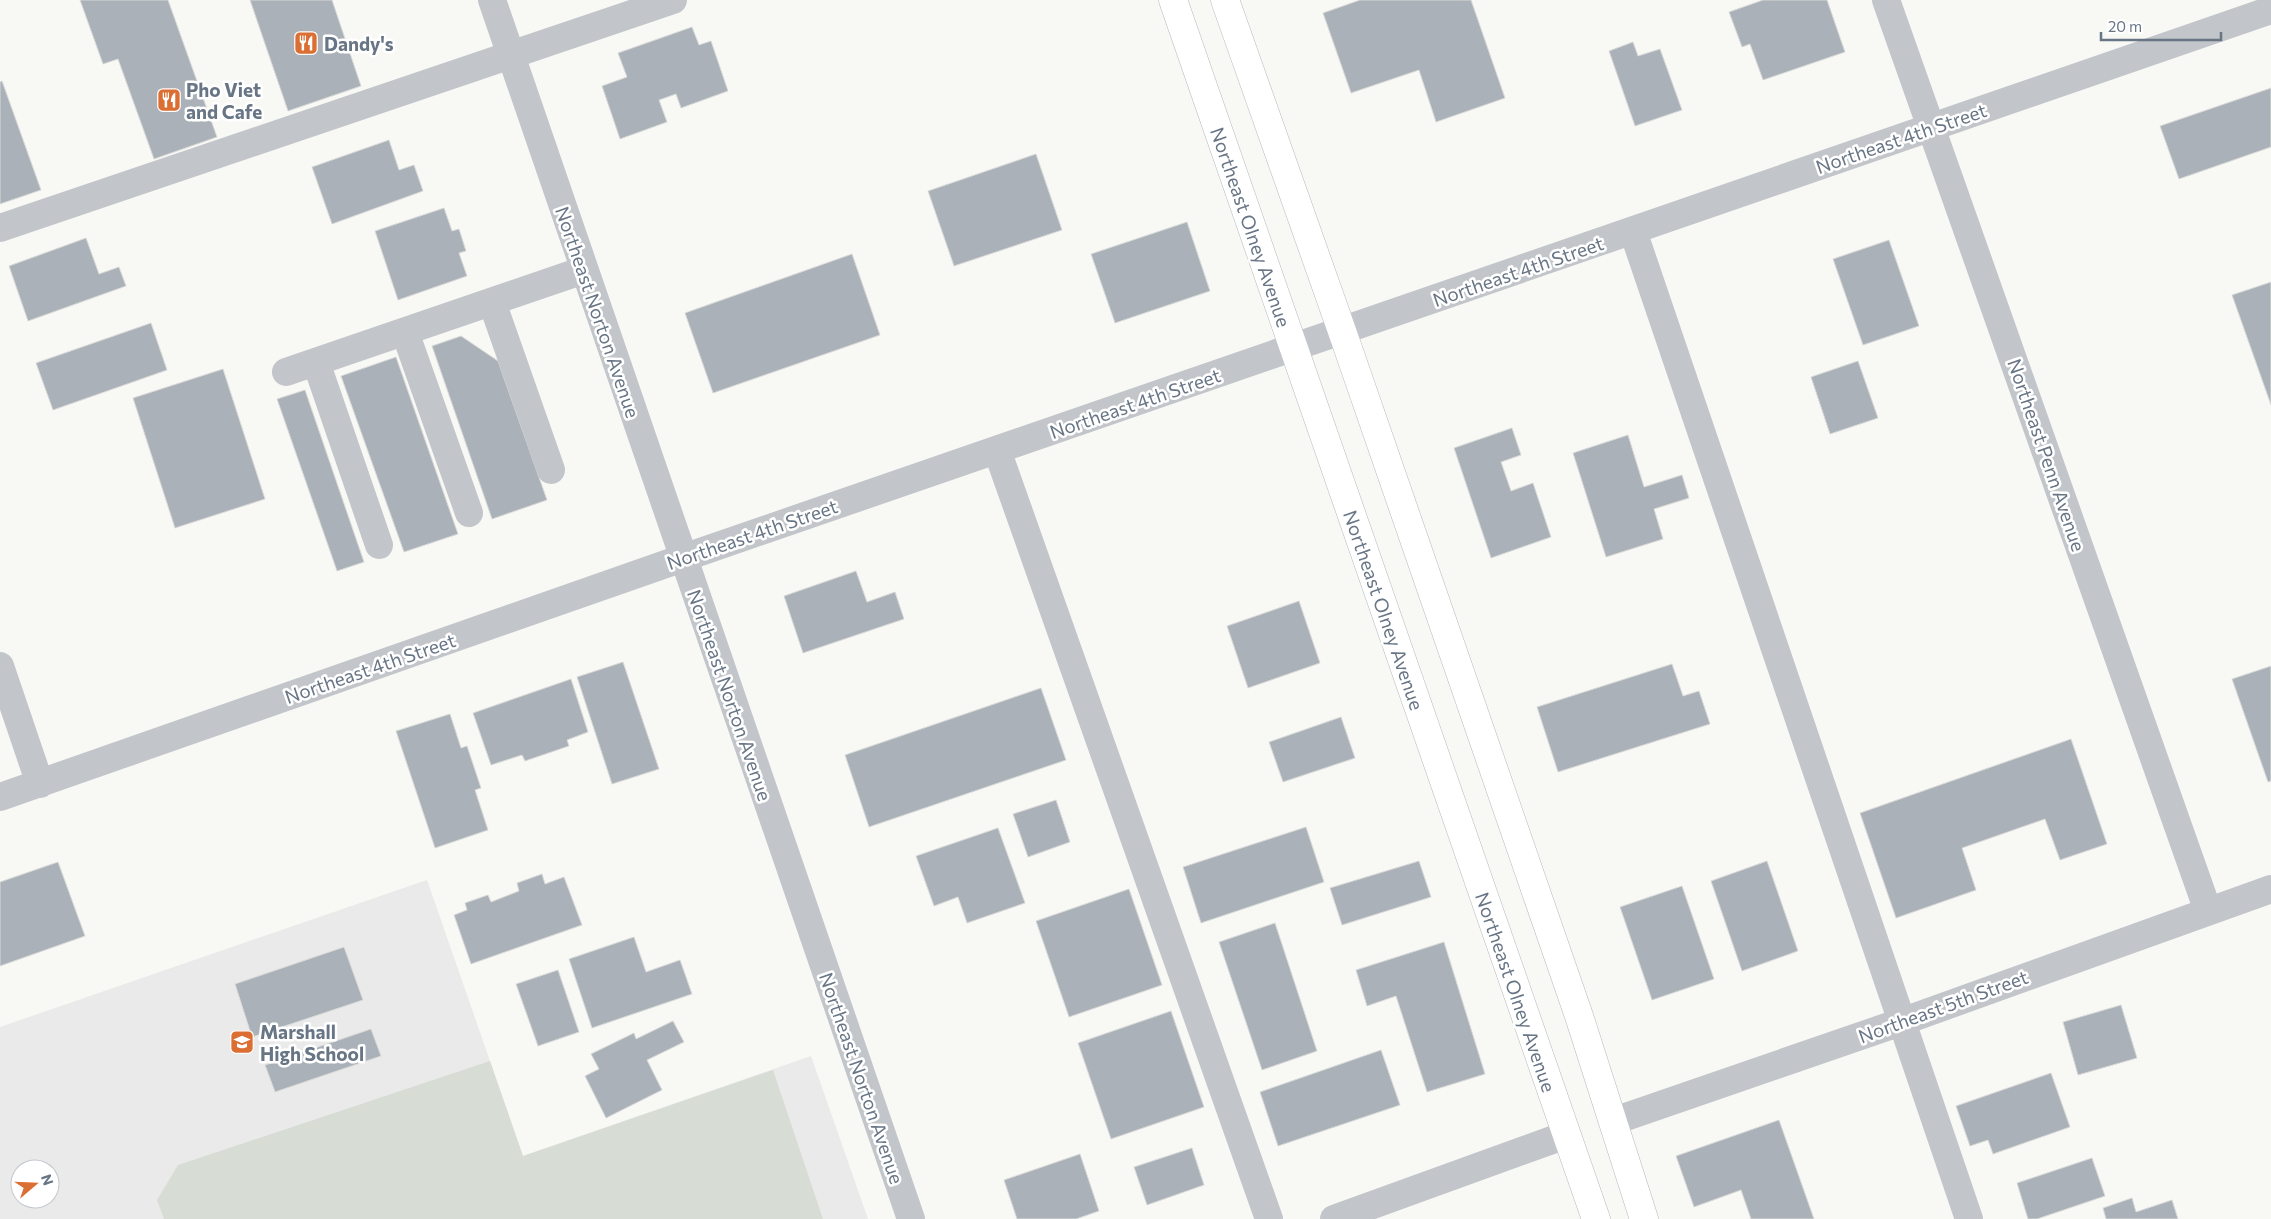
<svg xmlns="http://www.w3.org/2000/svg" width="2271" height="1219" font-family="Commissioner,sans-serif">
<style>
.built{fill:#e9eae9;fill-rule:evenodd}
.green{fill:#d7ddd5}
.building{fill:#aab1b8;stroke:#d9dad8}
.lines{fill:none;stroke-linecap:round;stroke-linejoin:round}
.major-casing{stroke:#b5b9bd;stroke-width:29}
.minor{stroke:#c2c5c9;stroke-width:28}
.major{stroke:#fff;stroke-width:28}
.labels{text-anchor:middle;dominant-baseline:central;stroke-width:5;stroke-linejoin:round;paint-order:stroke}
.poi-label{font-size:19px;font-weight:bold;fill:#687585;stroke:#fff;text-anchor:start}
.street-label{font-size:19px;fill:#687585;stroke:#fff}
</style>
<rect width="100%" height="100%" fill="#f8f8f5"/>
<path class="built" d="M427,880L523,1156L811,1056L868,1219H0V1027ZM20,1169H50V1199H20Z"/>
<path class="green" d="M490,1061L523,1156L773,1070L823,1219H164L157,1200L178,1165Z"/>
<path class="building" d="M80,0H168L217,137L154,159L118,59L103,64Z
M250,0H332L361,86L288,111Z
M1360,0H1471L1505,98L1436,122L1419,70L1351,93L1323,13Z
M1763,0H1827L1845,52L1763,80L1750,44L1742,47L1729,12Z
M692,27L699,45L711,41L728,91L681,108L676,94L659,100L667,122L620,139L602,86L627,77L618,53Z
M1633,42L1638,56L1660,49L1682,110L1635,126L1609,51Z
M2,81L41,190L0,204V82Z
M2271,88V147L2179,179L2160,126Z
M389,140L399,170L414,165L423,191L332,224L312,167Z
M1036,154L1062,230L954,266L928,191Z
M444,208L452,231L459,229L466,251L459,253L467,276L398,300L375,231Z
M1187,222L1210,291L1115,323L1091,254Z
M86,238L99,274L119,267L126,286L28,321L9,266Z
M1889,240L1919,326L1863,345L1833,259Z
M852,254L880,335L713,393L685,313Z
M2271,282V405L2232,295Z
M151,323L167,370L53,410L36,363Z
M461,336L498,361L547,500L492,519L432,346Z
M396,357L458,534L404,552L341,376Z
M1858,361L1878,418L1830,434L1811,377Z
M223,369L265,499L175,528L133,398Z
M305,390L364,562L337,571L277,399Z
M1512,428L1521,455L1501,462L1511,491L1533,483L1551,537L1491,558L1454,448Z
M1628,435L1644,487L1682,475L1689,498L1654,509L1663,539L1606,557L1573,453Z
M856,571L867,602L895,592L904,619L803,653L784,596Z
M1299,601L1320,663L1248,688L1227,626Z
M623,662L659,769L612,784L577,677Z
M1672,664L1683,696L1699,691L1710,724L1558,772L1537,707Z
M2271,666V781L2268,782L2232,679Z
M571,679L588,732L567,740L569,746L525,761L522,755L491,765L473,713Z
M1041,688L1066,760L869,827L845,755Z
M450,714L461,748L467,746L481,788L475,790L488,830L435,848L396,731Z
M1341,717L1355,758L1283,782L1269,742Z
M2071,739L2107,844L2060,860L2045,819L1962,848L1976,890L1896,918L1860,813Z
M1056,800L1070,842L1028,857L1013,814Z
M1306,827L1324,882L1201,923L1183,867Z
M998,828L1025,903L967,923L958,897L934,906L916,856Z
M1419,861L1431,897L1342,925L1330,888Z
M1767,861L1798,951L1742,971L1711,881Z
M58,862L85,936L0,966V882Z
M542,874L545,884L564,877L582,925L471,964L454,915L467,910L465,903L488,895L491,902L519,891L517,883Z
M1682,886L1714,979L1652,1000L1620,907Z
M1129,889L1162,985L1069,1017L1036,921Z
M1275,923L1317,1051L1262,1070L1219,942Z
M634,937L646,972L680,960L692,994L592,1028L569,959Z
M1444,942L1485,1074L1427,1092L1396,996L1367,1006L1356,970Z
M344,947L363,1000L252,1037L235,984Z
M558,970L579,1032L538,1046L516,984Z
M2121,1005L2137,1058L2078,1075L2063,1022Z
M1171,1011L1204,1107L1111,1139L1078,1043Z
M673,1021L684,1042L647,1060L662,1090L606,1118L585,1076L599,1069L591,1054L634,1033L636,1039Z
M371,1029L381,1056L275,1092L265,1065Z
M1381,1050L1400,1105L1278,1146L1260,1092Z
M2051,1073L2070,1127L1993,1154L1988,1140L1970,1146L1956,1106Z
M1779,1120L1814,1219H1751L1741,1190L1694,1207L1676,1156Z
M1192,1148L1204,1185L1147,1205L1134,1167Z
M1080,1154L1099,1211L1076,1219H1017L1004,1180Z
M2092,1158L2105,1196L2037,1219H2028L2017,1183Z
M2132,1198L2136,1212L2172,1200L2178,1219H2106L2103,1208Z"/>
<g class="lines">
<g class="major-casing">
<path id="major" d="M1173,0L1596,1219
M1225,0L1342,331L1579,1016L1644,1219"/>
</g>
<path class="minor" d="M492,0L911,1219
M1886,0L2208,911
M0,228L673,0
M1633,231L1969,1219
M492,302L551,470
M405,332L469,513
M316,362L379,545
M286,372L584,270
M997,450L1269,1219
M0,666L40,784
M0,797L683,558L2271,10
M1614,1121L1901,1022L2271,889
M1334,1219L1566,1135"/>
<use href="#major" class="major"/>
</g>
<defs>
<g id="restaurant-square" transform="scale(1.25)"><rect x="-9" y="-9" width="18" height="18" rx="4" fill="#db6e33" stroke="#fff"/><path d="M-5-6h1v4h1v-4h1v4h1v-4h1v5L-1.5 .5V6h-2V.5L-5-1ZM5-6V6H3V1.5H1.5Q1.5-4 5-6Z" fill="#fff"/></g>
<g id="school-square" transform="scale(1.25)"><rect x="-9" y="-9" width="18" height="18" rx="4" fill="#db6e33" stroke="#fff"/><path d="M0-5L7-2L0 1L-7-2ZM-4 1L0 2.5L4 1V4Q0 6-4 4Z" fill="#fff"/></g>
</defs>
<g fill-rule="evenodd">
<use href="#restaurant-square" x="306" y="43"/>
<use href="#restaurant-square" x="169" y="100"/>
<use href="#school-square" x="242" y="1042"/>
</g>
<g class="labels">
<g class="poi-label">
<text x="324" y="43">Dandy's</text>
<text x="186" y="89">Pho Viet<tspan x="186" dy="22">and Cafe</tspan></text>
<text x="260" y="1031">Marshall<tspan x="260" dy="22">High School</tspan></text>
</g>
<g class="street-label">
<text transform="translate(1901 138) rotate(-19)">Northeast 4th Street</text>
<text transform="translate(1251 227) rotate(71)">Northeast Olney Avenue</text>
<text transform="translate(1518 271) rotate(-19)">Northeast 4th Street</text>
<text transform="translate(598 312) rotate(71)">Northeast Norton Avenue</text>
<text transform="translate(1135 403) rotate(-19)">Northeast 4th Street</text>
<text transform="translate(2047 455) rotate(71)">Northeast Penn Avenue</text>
<text transform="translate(752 534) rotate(-19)">Northeast 4th Street</text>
<text transform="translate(1384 610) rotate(71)">Northeast Olney Avenue</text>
<text transform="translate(370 668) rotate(-19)">Northeast 4th Street</text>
<text transform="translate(730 695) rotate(71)">Northeast Norton Avenue</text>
<text transform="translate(1516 992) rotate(71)">Northeast Olney Avenue</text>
<text transform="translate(1943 1006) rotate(-20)">Northeast 5th Street</text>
<text transform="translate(862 1078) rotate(71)">Northeast Norton Avenue</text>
</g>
</g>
<g transform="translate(35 1184) rotate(71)"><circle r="24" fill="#ffffff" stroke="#c3c8ce"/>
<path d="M0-4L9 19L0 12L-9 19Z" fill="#db6e33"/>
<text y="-8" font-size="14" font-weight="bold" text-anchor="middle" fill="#687585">N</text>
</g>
<path d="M2101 32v8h120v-8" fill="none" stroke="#687585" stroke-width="2.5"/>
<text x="2108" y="32" font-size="15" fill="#687585" stroke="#ffffff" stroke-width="4" paint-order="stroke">20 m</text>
</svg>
